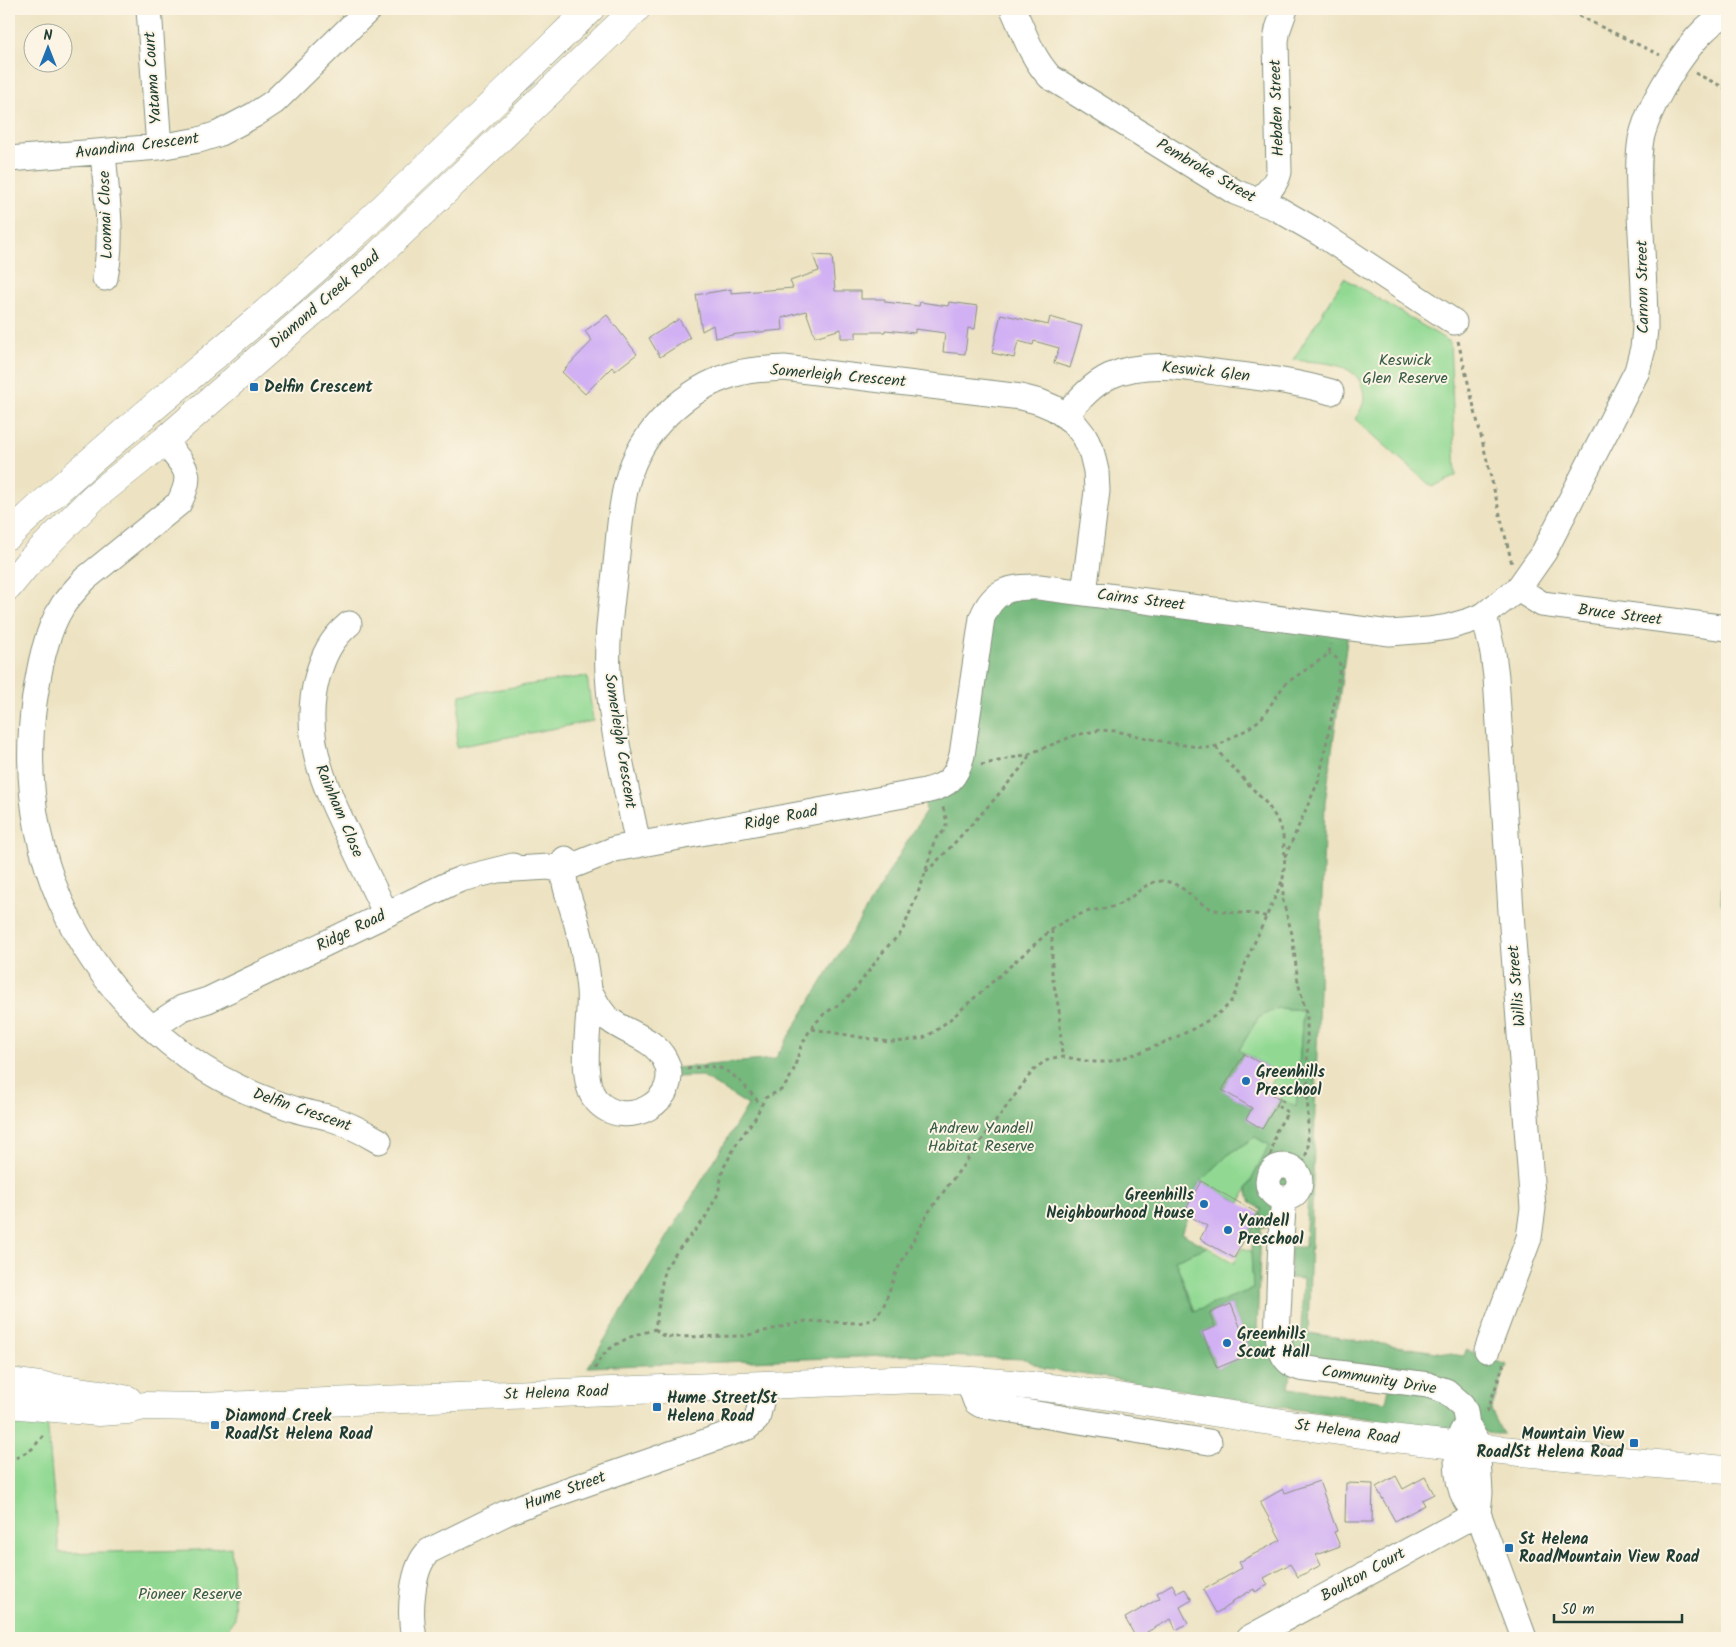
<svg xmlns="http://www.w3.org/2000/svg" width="1736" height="1647" font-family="Kalam,sans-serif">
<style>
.green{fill:#91d993;stroke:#588b64}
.forest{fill:#74b97d;stroke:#4a7b58;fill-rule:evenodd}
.building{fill:#d1b0f4}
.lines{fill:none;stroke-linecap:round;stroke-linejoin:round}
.minor-casing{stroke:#86907c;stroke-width:27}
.major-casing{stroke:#86907c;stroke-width:29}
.path{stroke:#86907c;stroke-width:3;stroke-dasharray:4 4;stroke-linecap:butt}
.minor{stroke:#fff;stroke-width:25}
.major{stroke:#fff;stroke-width:28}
.poi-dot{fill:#1f6fb2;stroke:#fcf5e5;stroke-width:2}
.labels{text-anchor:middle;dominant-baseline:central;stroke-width:4;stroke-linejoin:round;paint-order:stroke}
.street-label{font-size:16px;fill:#1f3d34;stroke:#fcf5e5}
.park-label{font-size:16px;fill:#365c47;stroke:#fcf5e5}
.poi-label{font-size:16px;font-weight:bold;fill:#1f3d34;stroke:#fcf5e5;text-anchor:start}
</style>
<rect width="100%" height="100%" fill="#fcf5e5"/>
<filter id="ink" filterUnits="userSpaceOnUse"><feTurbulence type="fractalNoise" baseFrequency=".02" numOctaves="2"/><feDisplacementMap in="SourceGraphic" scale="10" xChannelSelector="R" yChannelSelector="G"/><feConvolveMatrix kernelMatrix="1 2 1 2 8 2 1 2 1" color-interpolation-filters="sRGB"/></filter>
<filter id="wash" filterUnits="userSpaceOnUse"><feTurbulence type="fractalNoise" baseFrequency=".0096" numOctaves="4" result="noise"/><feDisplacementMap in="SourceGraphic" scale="20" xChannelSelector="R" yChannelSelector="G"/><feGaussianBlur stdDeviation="1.12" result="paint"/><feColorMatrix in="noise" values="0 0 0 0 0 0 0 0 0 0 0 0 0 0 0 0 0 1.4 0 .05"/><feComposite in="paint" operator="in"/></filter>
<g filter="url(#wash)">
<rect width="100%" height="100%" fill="#ede3c3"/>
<path class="green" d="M1344,278L1450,342L1456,476L1432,487L1355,419C1361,410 1366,402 1363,390C1357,360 1317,363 1293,360Z
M587,676L593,721L456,747L460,695Z
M1723,863L1727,864V905L1721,904Z
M1277,1008L1303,1010L1296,1108L1280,1099L1284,1091L1271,1084L1277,1073L1239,1050L1258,1018Z
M1255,1137L1269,1145L1240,1203L1201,1181L1228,1155Z
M1207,1247L1234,1263L1242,1248L1251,1251L1253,1289L1195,1311L1175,1260Z
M47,1419L59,1553L198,1550L231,1547L235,1618L220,1638H9V1420Z"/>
<path class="forest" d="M1025,591L1348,633L1325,803L1308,1333L1464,1356L1466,1350L1507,1365L1491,1410L1503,1434C1498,1434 1491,1434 1487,1433C1472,1428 1472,1404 1462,1393C1453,1383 1440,1380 1427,1377L1312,1361C1296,1358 1288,1349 1288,1333L1290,1331L1301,1330L1303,1279L1290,1278L1291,1247H1305C1305,1231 1311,1183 1305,1170C1296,1147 1262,1159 1260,1180C1259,1193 1268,1198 1272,1208C1275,1214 1274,1221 1273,1227H1261L1257,1332L1270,1335C1275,1353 1274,1360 1291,1373L1289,1388L1386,1402L1389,1388C1410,1390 1455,1393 1459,1419L1457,1426L1452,1429L1293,1409L1129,1381L1044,1369L1025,1359L912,1355L588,1367L748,1105L701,1076L675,1077V1068L775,1059L926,811L924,798C946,794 959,785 966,763L987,624C994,604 1004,594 1025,591ZM1277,1008L1303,1010L1296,1107L1280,1099L1262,1128L1246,1119L1252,1108L1222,1090L1244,1054L1239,1050L1258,1018ZM1255,1137L1269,1145L1247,1189L1251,1203L1262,1209L1248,1234L1254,1238L1251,1251L1253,1289L1194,1311L1175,1260L1207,1247L1181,1233L1190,1216L1184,1213L1201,1181L1228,1155ZM1231,1304L1251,1354L1217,1368L1202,1332L1215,1327L1209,1313Z
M1276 1182a8 8 0 1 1 16 0a8 8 0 1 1-16 0Z"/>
<g id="blocks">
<path class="building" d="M813,255L832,256L835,291H861V299H885V302L919,306L920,302L948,306L949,302L978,306L975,329L968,328L965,354L943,352L945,333L915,329V333L885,330V332H856V338H841V329L815,337L806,311L782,318L783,330L738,334L715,338L713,325L702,331L696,295L731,289V293L793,288L790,281L819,271Z
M1001,314L1048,325L1050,317L1082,326L1070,368L1054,363L1059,348L1034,341L1033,345L1018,341L1014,358L992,353Z
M607,315L637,354L615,371L612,367L585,394L562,372L592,341L585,331Z
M679,319L690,338L660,357L649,338Z
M1244,1054L1267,1067L1260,1079L1267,1083L1264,1089L1280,1099L1262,1129L1246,1119L1252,1108L1222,1090Z
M1201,1181L1259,1214L1234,1258L1200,1239L1207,1226L1184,1213Z
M1231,1304L1251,1354L1217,1368L1202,1332L1215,1327L1209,1313Z
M1396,1476L1403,1489L1425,1477L1434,1494L1422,1500L1425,1505L1395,1521L1376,1487Z
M1319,1481L1337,1531L1334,1532L1340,1546L1316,1555L1321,1565L1298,1577L1290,1564L1264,1578L1268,1585L1255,1592L1254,1589L1231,1602L1232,1604L1216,1613L1203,1590L1242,1568L1239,1562L1281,1540L1260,1502L1283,1489L1285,1493Z
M1346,1483L1373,1484L1372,1522H1345Z
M1172,1584L1177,1593L1185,1589L1192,1600L1180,1607L1188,1623L1176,1630L1171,1619L1147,1632L1151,1638H1136L1125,1618L1160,1598L1157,1593Z"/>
</g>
</g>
<g filter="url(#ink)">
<use href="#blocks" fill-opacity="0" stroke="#86907c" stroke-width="1"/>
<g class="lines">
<g class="minor-casing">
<path id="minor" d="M149,9L159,147
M1013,9C1024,33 1032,58 1050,77L1235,192L1276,208L1321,234L1454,322
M103,152C106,194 114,236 105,278
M9,159L159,147L199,140L218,134L254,115L274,102L369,9
M1258,201C1267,192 1276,185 1279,172L1276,41L1278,29L1285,9
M1065,416C1078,401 1091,385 1110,376C1148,359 1192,369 1230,374C1265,378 1298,382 1331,392
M164,441C183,467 196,470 179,503L85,579C78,587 69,596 63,605C45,633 39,670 34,703C16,845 71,970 186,1056C218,1080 256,1097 294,1109C305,1113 316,1114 327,1117C346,1123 362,1131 379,1141
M1518,589L1542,604L1727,628
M1484,615L1493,653L1496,677L1512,927L1533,1208L1529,1238L1487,1350
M349,624C331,639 323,656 317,678C301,738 325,787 350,839C362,864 374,889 386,914
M638,845C627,788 611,731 608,673C606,637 612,600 616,564C619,537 620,508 627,482C640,431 686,388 735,374C751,369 768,369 784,368L1021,397L1040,402L1054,408L1065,416L1074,423L1085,437L1092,454L1096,471L1097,491L1084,593
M565,859C560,881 571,901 576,921C582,942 587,968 589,989C592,1018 577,1078 596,1100C625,1134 685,1099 665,1060C654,1038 628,1034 610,1020C600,1013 595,1000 589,990
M498,870L549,867L562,870L615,849L925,791C948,786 956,778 962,755L982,618C993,590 1010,586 1039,587L1390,633L1428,630L1448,627L1469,621L1484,615L1518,589L1544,552L1637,371L1643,348L1645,329C1645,291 1642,253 1640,215C1639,190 1637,164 1641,139C1647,113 1661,89 1675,67C1690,45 1704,26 1727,13
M152,1028L182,1008L208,1000L449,884L461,879L513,866
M1268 1182a16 16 0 1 1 32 0a16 16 0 1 1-32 0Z
M1284,1198C1281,1229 1280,1260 1279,1292C1279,1311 1274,1335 1283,1354C1286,1361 1293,1366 1300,1368L1428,1385L1446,1391L1462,1405L1465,1411L1467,1425L1477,1442L1480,1493L1478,1513
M968,1380L976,1402L981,1405L1209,1442
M1465,1427C1453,1442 1456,1482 1465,1499C1468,1505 1473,1509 1478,1513L1524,1638
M414,1638C409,1614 411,1568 429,1551L506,1513L533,1502L748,1427L757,1419L765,1385
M1249,1638L1478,1513"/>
</g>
<g class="major-casing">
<path id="major" d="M9,535C117,433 235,343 345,243C429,167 509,88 590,9
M9,586L27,564L93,498L164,441L378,255L636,9
M9,1382L100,1394L128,1400
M9,1404L99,1412L128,1410L144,1406L199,1407L919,1379C1049,1380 1176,1408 1304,1426C1445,1447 1586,1458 1727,1470"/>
</g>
<path class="path" d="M1564,9L1660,55
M1695,73L1727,89
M1458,341L1512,564
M1216,747L1222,756L1267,804L1277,819L1283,836L1285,857L1283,879V901L1292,934L1298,982L1307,1016L1308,1148L1305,1158L1297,1173
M981,765L1029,754L1076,735L1100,730L1115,731L1170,743L1205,748L1217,746L1246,730L1261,719L1285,684L1326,656L1329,653L1331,644
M1285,857L1318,782L1321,770L1337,690L1340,665L1338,659L1329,653
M926,872L946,852L992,802L1027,761L1029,754
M1052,930V975L1059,1010L1062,1056
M812,1029L889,1042L905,1041L923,1038L934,1032L954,1016L1052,929C1064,921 1076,915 1090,911C1102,909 1113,908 1124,902C1137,894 1147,880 1164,881C1182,883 1194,901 1210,908C1228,916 1248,910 1267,917
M687,1069C696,1068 706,1065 715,1067C733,1069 750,1092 761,1105
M1263,1199L1258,1186L1259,1174L1261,1168L1271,1154L1276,1131L1288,1112L1279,1107L1283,1100
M1251,1236L1262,1217
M655,1329L662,1335L670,1337L744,1336L806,1321L858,1323L872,1320L877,1316L884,1305L896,1272L928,1213L1032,1072C1059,1045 1071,1063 1103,1062C1128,1061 1218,1023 1231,1001C1238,990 1241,975 1246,962C1258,934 1271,907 1283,879
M595,1369C601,1351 619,1342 635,1335C641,1333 648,1332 655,1329L664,1270L678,1250L704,1220L718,1194L723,1169L737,1143L755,1118L765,1098L781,1090L787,1083L793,1072L801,1046L811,1028L824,1014L841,1003L853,992L886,948L902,932L923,880L934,842C936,837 938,836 942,833C950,825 945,814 942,805
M1487,1412L1504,1363
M9,1462L32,1449L43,1436"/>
<use href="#minor" class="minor"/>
<use href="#major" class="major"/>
</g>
</g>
<g class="poi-dot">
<rect x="249" y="382" width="10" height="10" rx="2.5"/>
<circle cx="1246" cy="1081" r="5"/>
<circle cx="1204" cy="1204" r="5"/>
<circle cx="1228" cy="1230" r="5"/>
<circle cx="1227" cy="1343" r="5"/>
<rect x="652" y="1402" width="10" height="10" rx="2.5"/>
<rect x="210" y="1420" width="10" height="10" rx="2.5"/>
<rect x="1629" y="1438" width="10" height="10" rx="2.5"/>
<rect x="1504" y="1543" width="10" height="10" rx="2.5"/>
</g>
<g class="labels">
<g class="street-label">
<text transform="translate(153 78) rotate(-94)">Yatama Court</text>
<text transform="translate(1277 108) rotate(-92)">Hebden Street</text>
<text transform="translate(137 146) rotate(-7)">Avandina Crescent</text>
<text transform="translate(1206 171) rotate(30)">Pembroke Street</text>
<text transform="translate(106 215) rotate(-92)">Loomai Close</text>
<text transform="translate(1643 287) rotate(-91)">Carnon Street</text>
<text transform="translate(325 300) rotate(-41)">Diamond Creek Road</text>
<text transform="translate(1206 372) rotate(6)">Keswick Glen</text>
<text transform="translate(838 376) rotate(5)">Somerleigh Crescent</text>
<text transform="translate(1141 600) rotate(7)">Cairns Street</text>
<text transform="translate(1620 615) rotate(7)">Bruce Street</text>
<text transform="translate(620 741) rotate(81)">Somerleigh Crescent</text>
<text transform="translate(339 811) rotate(67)">Rainham Close</text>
<text transform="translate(781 818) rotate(-11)">Ridge Road</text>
<text transform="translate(351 931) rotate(-26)">Ridge Road</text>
<text transform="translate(1517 986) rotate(-95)">Willis Street</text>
<text transform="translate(302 1110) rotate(19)">Delfin Crescent</text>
<text transform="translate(1379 1380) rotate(9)">Community Drive</text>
<text transform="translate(556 1393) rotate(-2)">St Helena Road</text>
<text transform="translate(1347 1432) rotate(8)">St Helena Road</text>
<text transform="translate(565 1491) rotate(-20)">Hume Street</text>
<text transform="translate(1363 1575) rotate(-29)">Boulton Court</text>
</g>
<g class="park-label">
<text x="1405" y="360">Keswick<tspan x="1405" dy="18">Glen Reserve</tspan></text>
<text x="981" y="1128">Andrew Yandell<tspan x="981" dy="18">Habitat Reserve</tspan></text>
<text x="190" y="1594">Pioneer Reserve</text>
</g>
<g class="poi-label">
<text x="264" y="387">Delfin Crescent</text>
<text x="1256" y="1072">Greenhills<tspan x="1256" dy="18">Preschool</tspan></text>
<text x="1194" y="1195" text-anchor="end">Greenhills<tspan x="1194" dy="18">Neighbourhood House</tspan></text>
<text x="1238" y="1221">Yandell<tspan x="1238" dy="18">Preschool</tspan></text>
<text x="1237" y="1334">Greenhills<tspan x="1237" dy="18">Scout Hall</tspan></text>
<text x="667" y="1398">Hume Street/St<tspan x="667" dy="18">Helena Road</tspan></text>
<text x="225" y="1416">Diamond Creek<tspan x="225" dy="18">Road/St Helena Road</tspan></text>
<text x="1624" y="1434" text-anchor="end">Mountain View<tspan x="1624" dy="18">Road/St Helena Road</tspan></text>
<text x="1519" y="1539">St Helena<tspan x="1519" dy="18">Road/Mountain View Road</tspan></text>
</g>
</g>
<rect width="1736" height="1647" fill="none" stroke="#fcf5e5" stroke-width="30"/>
<g transform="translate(48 48)"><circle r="24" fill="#fcf5e5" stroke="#a4ab9e"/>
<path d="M0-4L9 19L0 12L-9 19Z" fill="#1f6fb2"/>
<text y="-8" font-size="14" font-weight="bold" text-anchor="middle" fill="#1f3d34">N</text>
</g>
<path d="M1554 1614v8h128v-8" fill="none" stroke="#1f3d34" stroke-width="2.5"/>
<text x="1561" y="1614" font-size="15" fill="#1f3d34" stroke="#fcf5e5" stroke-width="4" paint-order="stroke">50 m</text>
</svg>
